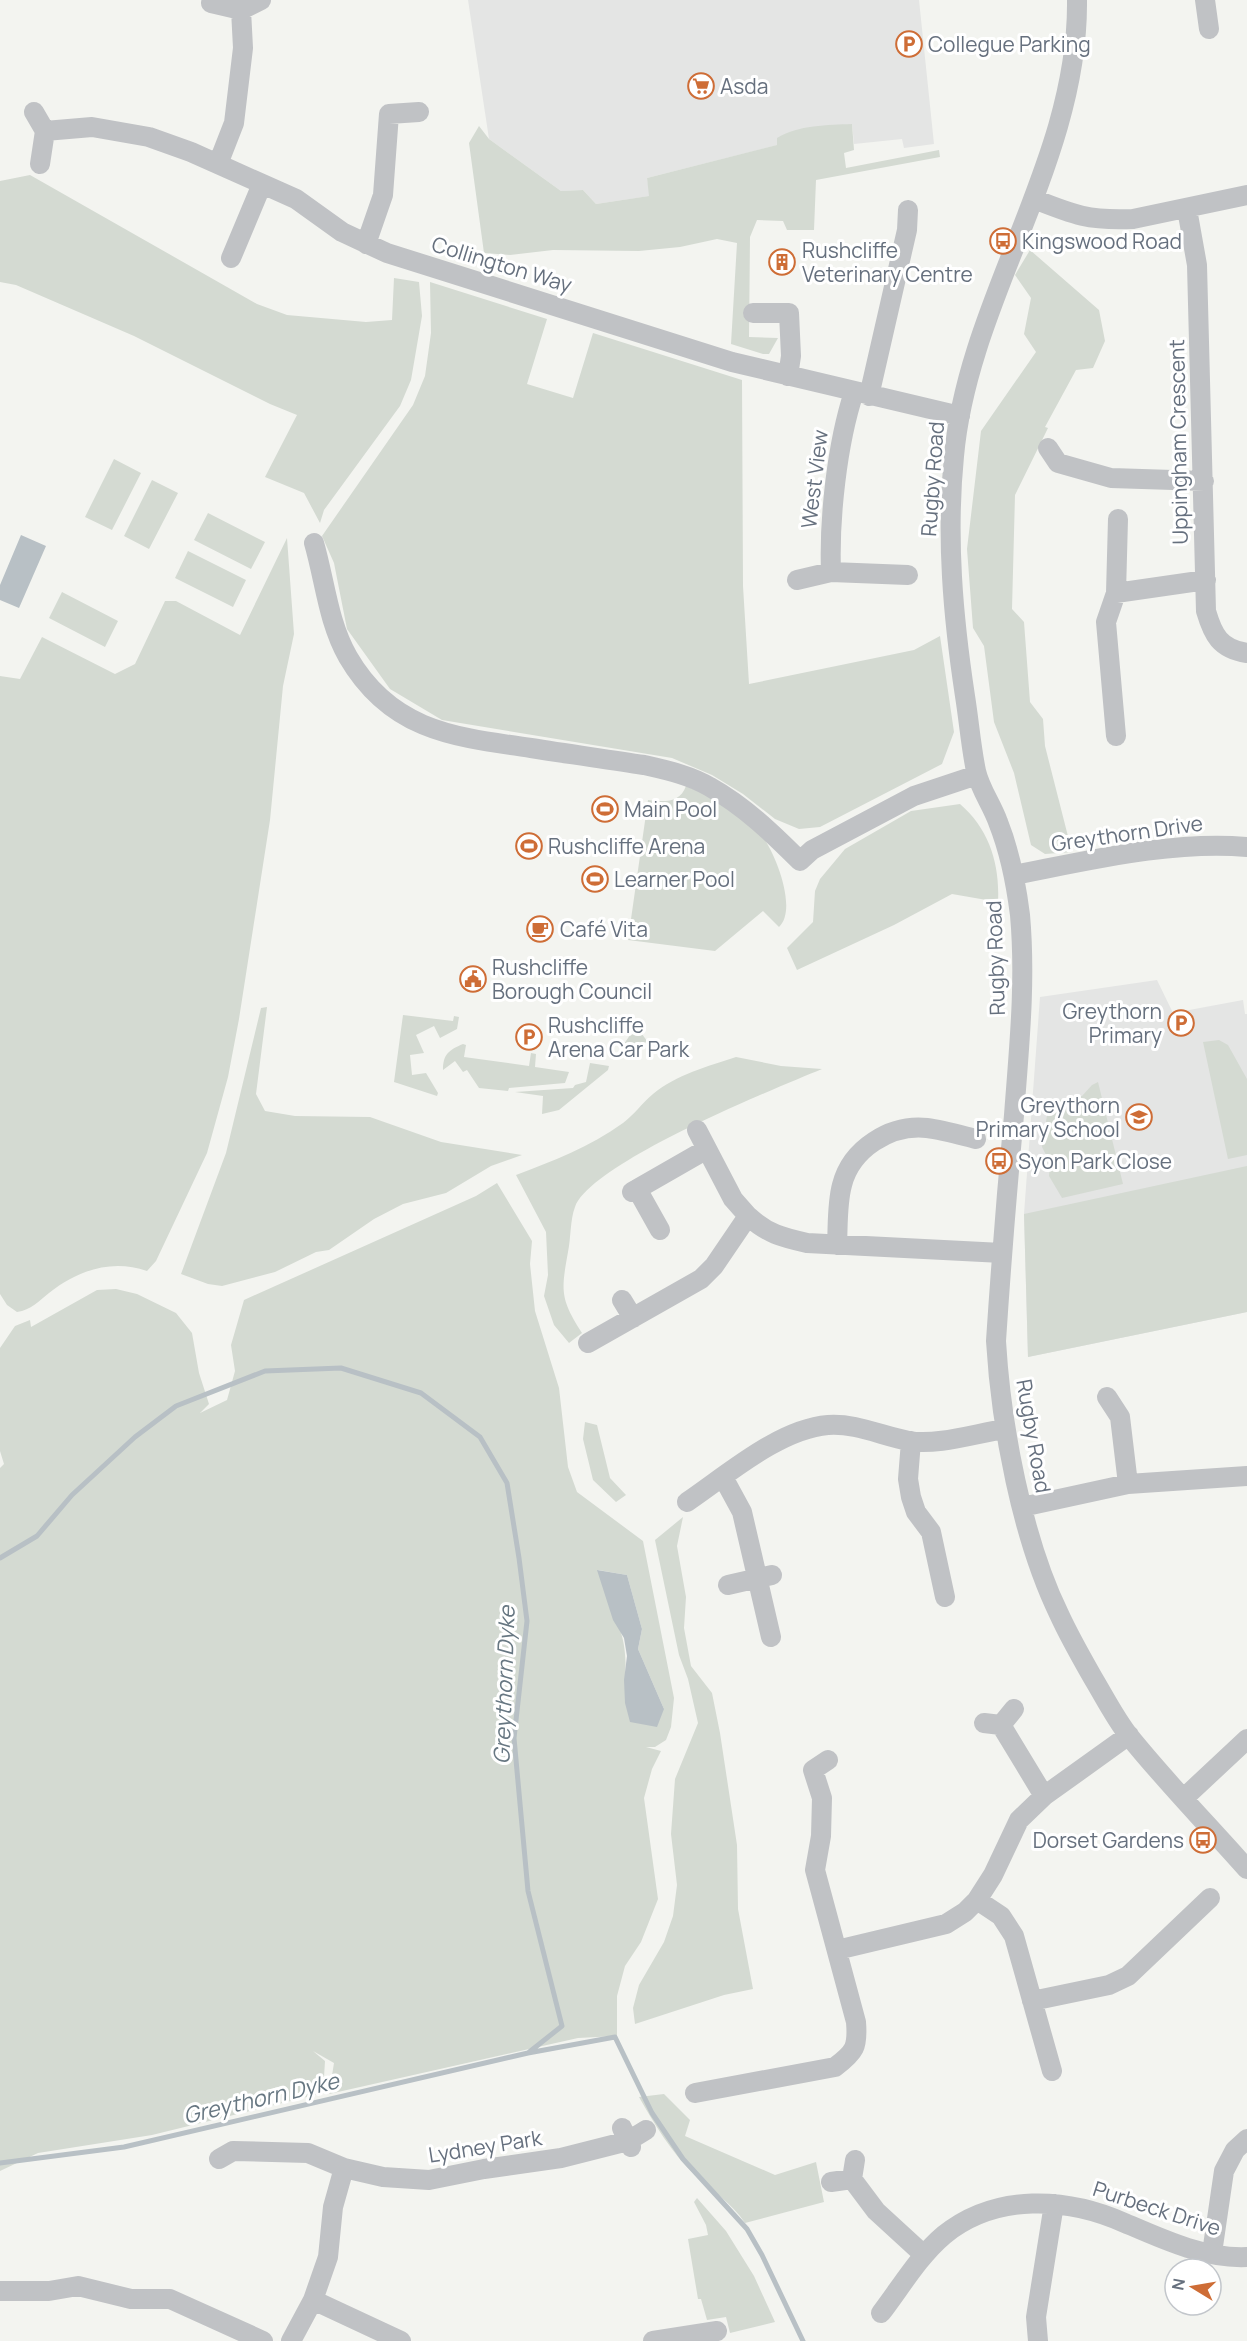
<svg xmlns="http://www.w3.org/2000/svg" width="1247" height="2341" font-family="Manrope,sans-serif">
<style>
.built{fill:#e4e5e4}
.green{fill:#d4dad2;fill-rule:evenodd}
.water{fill:#b8c0c5}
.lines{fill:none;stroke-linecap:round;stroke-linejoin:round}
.stream{stroke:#b8c0c5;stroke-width:5}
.minor{stroke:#c0c2c5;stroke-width:20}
.labels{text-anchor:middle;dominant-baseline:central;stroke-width:6;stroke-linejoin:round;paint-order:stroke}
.poi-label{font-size:21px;fill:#66707e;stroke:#fff;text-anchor:start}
.street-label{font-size:21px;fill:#66707e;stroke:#fff}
.water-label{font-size:22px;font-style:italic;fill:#677782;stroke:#fff}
</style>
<rect width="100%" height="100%" fill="#f3f4f0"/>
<path class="built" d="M468,0H919L934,144L904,148L902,139L854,144L852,124L778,145L647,178L650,196L596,204L583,190L561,191L489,139Z
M1157,980L1173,1013L1243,1000L1245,1014H1247V1312L1028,1357L1024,1214L1040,997Z"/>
<path class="green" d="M852,124L854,150L844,153L846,168L939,150L940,157L816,180L814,230H787L783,221L757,220L750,237L749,337L778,338L769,354H763L731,344L737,243L717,239L680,247L639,251L553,250L510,255L484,253L469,143L479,126L489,139L561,191L583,190L596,204L649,196L647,178L777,145V138C798,125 828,125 852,124Z
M30,175L257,304L287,315L366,322L392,320L394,278L419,282L422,316L411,380L400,406L324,510L320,523L304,493L265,477L297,415L270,404L134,336L16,285L0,282V181Z
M1030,250L1099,310L1105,341L1093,368L1076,370L1045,427L1048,428L1015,495L1012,609L1024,622L1030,702L1043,719L1045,746L1072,852L1045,854L1031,845L1014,773L994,722L984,646L973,628L967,549L981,431L1036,352L1024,334L1031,298L1015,275Z
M430,282L547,319L527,384L573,398L593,333L742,380L743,586L749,684L914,650L940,636L954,732L942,764L820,827L799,829L775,819L743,794L712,775L672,758L442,720L390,689L347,629L334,563L322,536L413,405L425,376L431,333Z
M114,459L141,473L112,530L85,517Z
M152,480L178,493L149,549L124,536Z
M208,513L265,542L251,569L194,540Z
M287,538L294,634L283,686L270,820L239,1019L228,1077L207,1153L156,1261L147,1271C112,1259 78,1270 49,1293C39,1301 31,1310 17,1312L7,1305L0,1294V676L20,679L42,637L115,674L135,664L165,601H176L240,635Z
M188,551L246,580L233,607L175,578Z
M62,592L118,621L105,647L49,618Z
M686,786C707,794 741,813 757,829C773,846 799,908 779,927L763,911L715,951L628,940L648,800C665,802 680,803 686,786Z
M960,804C989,829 1000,864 998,902L952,894L894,925L797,970L787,948L813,922L815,891L820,879L845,849L911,811Z
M267,1007L256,1094L265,1111L295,1116L370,1117L441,1142L522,1155L491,1166L446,1193L403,1204L374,1219L329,1250L316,1252L275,1272L222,1286L208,1284L181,1274L226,1153L261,1008Z
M403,1015L453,1021L454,1016L459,1017L457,1029L440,1038L434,1026L416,1035L424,1053L410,1055L412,1075L426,1073L438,1093L437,1096L394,1082Z
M634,1034H642L647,1041L634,1053L622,1047L630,1035Z
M1219,1040L1228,1045L1247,1079V1155L1228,1159L1203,1042Z
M463,1044L466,1045L464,1057L529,1066L531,1053L536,1054L535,1067L569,1072L565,1083L509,1088L508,1091L479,1088L467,1070L463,1072L455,1061L443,1070C443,1054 449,1050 463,1044Z
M736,1057L781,1066L822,1069C774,1089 592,1162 575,1207C570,1220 571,1238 568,1252C561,1291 560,1299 582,1333L569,1343L554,1325L544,1296L548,1275L546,1232L516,1175C553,1161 590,1147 623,1123C634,1115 642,1103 653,1094C676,1075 708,1066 736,1057Z
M590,1063L609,1066L608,1070L559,1110L542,1114L543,1096L515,1092L573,1088L575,1085L586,1082Z
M1098,1082L1123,1184L1062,1198L1049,1176L1050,1163L1042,1147L1048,1109L1058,1100L1082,1096L1092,1085Z
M1247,1166V1312L1028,1357L1024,1214Z
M497,1183L532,1241L530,1264L535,1311L559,1388L568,1467L577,1492L643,1541L674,1698L671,1727L666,1740L655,1747H646L661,1751L652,1769L644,1798L658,1899L641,1942L625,1966L617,1996V2036L578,2038L329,2094L334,2063L313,2051L325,2061L323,2093L152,2135L38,2153L0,2171V1468L4,1464L0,1451V1348L15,1326L30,1320L31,1327L97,1290L116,1289L137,1294L176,1313L192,1333L199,1373L209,1404L200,1413L227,1400L235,1371L231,1345L244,1300L476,1196ZM598,1570L627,1575L642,1629L638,1649L664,1709L625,1674C629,1632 609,1608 598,1570Z
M585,1422L597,1425L610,1478L626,1495L616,1502L593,1480L583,1439Z
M683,1517L677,1546L686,1597L684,1628L691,1666L712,1693L720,1733L737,1845L738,1909L753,1989L724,1995L635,2024L633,2008L639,1985L664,1942L673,1916L677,1885L671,1834L675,1779L698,1723L688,1679L679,1655L655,1540Z
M664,2094L690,2120L685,2136L775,2175L816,2162L824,2202L745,2223C732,2203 711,2190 694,2174C671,2152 655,2125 639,2097Z
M697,2198L726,2231L754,2276L775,2322L730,2333L726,2317L707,2320L701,2299H698L688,2239L708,2235L706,2225L694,2202Z"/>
<path class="water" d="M21,535L46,546L19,608L0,600V585Z
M597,1570L627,1575L642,1629L638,1649L664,1709L657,1727L630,1722L625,1703L624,1680L627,1656L624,1638L613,1620Z"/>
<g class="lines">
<path class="stream" d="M0,1558L37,1536L72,1495L135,1437L176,1406L265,1371L341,1368L421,1393L480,1437L507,1483L519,1558L527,1621L514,1738L528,1891L562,2026L528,2053L615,2037L652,2113L683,2159L747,2229L762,2255L803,2341
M0,2163L124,2147L528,2053"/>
<path class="minor" d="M1077,0C1079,161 968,299 954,456C946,537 953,617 965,696C969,721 971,747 976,771C980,789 992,805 998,822C1010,852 1016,883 1020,915C1026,982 1019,1048 1014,1115C1007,1190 1001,1265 996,1341C1001,1426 1022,1538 1059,1614C1069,1636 1081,1657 1093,1678C1105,1698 1115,1718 1129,1736C1166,1782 1208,1825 1247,1869
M1205,0L1209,29
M211,3L241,10
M34,112L45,131L40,164
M45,131L92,127L149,137L191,152L296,199L342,232L387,253L732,362L960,416
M218,164L234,123L243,48L241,10L261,0
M1034,199C1074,215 1089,221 1133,219L1247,195
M1187,209L1197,265L1206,611C1213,635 1220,649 1247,653
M366,244L383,195L389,114L419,112
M231,258L262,184
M753,313H789L791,356L788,376
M854,392C837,444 829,518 831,572L908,575
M869,396L907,230L908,210
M1048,448L1058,463L1111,478L1204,481
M1118,519L1116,593L1206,580
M314,543C325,581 328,622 348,657C391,731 454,737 531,748C568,754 606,759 644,765C666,770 690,775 710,787C744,806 772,833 800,861L812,850L914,796L977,775
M797,580L831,572
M1116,736L1106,622L1116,593
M1014,875C1087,861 1174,840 1247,847
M637,1189L660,1230
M632,1192L707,1149
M748,1216C768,1234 781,1237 807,1243L1002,1253
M837,1245C838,1225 837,1203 842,1185C851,1149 890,1124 927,1128C943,1130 960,1135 976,1139
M622,1300L633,1318
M588,1343L701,1279L714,1266L748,1216L733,1199L697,1130
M1107,1397L1120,1417L1128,1484
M911,1441L908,1479L911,1497L916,1512L931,1532L945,1597
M723,1477L742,1512L771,1637
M687,1502C727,1475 779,1429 828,1425C856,1423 882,1436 909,1441C937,1446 977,1433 1005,1429
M1022,1507L1128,1484L1247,1476
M728,1585L772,1575
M984,1723L1001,1725L1014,1709
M1001,1725L1044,1796
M1184,1798L1247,1739
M977,1900L1001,1916L1014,1936L1052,2071
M837,1950L946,1924L965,1912L977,1900L993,1875L1019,1820L1044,1796L1129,1735
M1032,2001L1109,1985L1128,1976L1210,1898
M695,2093L835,2067C855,2052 858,2047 856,2022L815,1870L821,1836L822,1798L813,1770L828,1760
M622,2128L628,2141L646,2130
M219,2159L233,2151L308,2153L344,2168L383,2177L429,2180L484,2169L561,2158L628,2141L631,2147
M855,2160L852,2179L876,2211L924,2255
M831,2182L852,2179
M1212,2253L1224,2171L1235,2150L1247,2139
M0,2291H49L78,2286L131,2299H170L263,2341
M313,2300L401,2341
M881,2313C901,2287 919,2256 944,2235C996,2193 1067,2197 1125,2223C1162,2239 1205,2259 1247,2257
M291,2341L313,2300L328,2257L333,2207L344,2168
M653,2341L717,2331
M1038,2341L1036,2317L1054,2204"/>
</g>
<defs>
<g id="parking-ring" transform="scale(1.35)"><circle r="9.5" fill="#fff" stroke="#ce6d36" stroke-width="1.5"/><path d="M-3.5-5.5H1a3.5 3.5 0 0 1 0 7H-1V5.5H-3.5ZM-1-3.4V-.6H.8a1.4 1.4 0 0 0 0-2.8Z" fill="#ce6d36"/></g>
<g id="supermarket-ring" transform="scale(1.35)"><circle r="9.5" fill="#fff" stroke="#ce6d36" stroke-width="1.5"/><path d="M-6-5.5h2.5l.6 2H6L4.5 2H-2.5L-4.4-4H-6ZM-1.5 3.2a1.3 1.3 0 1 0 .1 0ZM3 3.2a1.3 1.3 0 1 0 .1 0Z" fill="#ce6d36"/></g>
<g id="bus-ring" transform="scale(1.35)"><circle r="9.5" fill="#fff" stroke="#ce6d36" stroke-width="1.5"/><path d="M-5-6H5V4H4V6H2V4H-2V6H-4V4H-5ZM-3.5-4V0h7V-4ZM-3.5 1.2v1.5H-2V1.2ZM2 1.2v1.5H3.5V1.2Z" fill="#ce6d36"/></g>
<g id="building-ring" transform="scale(1.35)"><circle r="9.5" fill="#fff" stroke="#ce6d36" stroke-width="1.5"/><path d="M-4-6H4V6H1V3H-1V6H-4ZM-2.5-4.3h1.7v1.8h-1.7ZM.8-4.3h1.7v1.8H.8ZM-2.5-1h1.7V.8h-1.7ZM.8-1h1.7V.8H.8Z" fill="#ce6d36"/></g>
<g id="stadium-ring" transform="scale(1.35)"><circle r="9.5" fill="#fff" stroke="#ce6d36" stroke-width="1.5"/><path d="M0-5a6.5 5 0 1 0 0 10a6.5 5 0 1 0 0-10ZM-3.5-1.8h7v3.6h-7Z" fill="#ce6d36"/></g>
<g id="cafe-ring" transform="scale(1.35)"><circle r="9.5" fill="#fff" stroke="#ce6d36" stroke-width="1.5"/><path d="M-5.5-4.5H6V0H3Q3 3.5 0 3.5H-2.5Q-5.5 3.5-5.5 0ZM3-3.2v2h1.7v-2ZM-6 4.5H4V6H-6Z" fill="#ce6d36"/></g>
<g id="civic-ring" transform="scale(1.35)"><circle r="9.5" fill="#fff" stroke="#ce6d36" stroke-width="1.5"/><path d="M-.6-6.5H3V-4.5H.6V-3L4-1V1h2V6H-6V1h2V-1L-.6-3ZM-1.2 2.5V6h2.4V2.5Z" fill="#ce6d36"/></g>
<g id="school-ring" transform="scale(1.35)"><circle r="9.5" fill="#fff" stroke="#ce6d36" stroke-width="1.5"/><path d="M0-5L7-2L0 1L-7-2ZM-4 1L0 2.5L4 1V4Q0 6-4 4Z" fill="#ce6d36"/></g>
</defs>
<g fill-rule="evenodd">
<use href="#parking-ring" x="909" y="44"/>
<use href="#supermarket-ring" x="701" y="86"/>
<use href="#bus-ring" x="1003" y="241"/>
<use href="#building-ring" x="782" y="262"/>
<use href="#stadium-ring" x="605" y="809"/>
<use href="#stadium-ring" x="529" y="846"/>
<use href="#stadium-ring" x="595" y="879"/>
<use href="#cafe-ring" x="540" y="929"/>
<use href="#civic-ring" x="473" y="979"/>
<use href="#parking-ring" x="1181" y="1023"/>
<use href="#parking-ring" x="529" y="1037"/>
<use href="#school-ring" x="1139" y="1117"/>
<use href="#bus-ring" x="999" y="1161"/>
<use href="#bus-ring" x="1203" y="1840"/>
</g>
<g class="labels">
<g class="poi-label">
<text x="928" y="44">Collegue Parking</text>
<text x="720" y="86">Asda</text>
<text x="1022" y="241">Kingswood Road</text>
<text x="802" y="250">Rushcliffe<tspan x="802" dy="24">Veterinary Centre</tspan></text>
<text x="624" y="809">Main Pool</text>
<text x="548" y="846">Rushcliffe Arena</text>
<text x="614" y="879">Learner Pool</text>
<text x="560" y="929">Café Vita</text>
<text x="492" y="967">Rushcliffe<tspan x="492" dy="24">Borough Council</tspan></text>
<text x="1162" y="1011" text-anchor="end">Greythorn<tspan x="1162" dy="24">Primary</tspan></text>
<text x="548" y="1025">Rushcliffe<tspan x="548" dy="24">Arena Car Park</tspan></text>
<text x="1120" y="1105" text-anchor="end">Greythorn<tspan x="1120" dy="24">Primary School</tspan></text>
<text x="1018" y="1161">Syon Park Close</text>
<text x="1184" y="1840" text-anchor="end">Dorset Gardens</text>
</g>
<g class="street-label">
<text transform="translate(502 264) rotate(17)">Collington Way</text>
<text transform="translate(1178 442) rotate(-91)">Uppingham Crescent</text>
<text transform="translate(814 479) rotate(-83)">West View</text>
<text transform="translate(932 479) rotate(-86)">Rugby Road</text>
<text transform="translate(1127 833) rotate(-8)">Greythorn Drive</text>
<text transform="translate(995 958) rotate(-92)">Rugby Road</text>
<text transform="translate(1034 1436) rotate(80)">Rugby Road</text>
<text transform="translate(485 2146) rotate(-9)">Lydney Park</text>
<text transform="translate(1157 2208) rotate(18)">Purbeck Drive</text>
</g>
<g class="water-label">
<text transform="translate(504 1685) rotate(-88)">Greythorn Dyke</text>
<text transform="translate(261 2098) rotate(-13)">Greythorn Dyke</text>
</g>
</g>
<g transform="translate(1193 2287) rotate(281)"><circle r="28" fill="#ffffff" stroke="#c2c6cb" stroke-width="1.5"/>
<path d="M0-4.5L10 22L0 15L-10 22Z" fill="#ce6d36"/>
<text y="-9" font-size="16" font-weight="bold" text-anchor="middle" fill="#66707e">N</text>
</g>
</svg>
